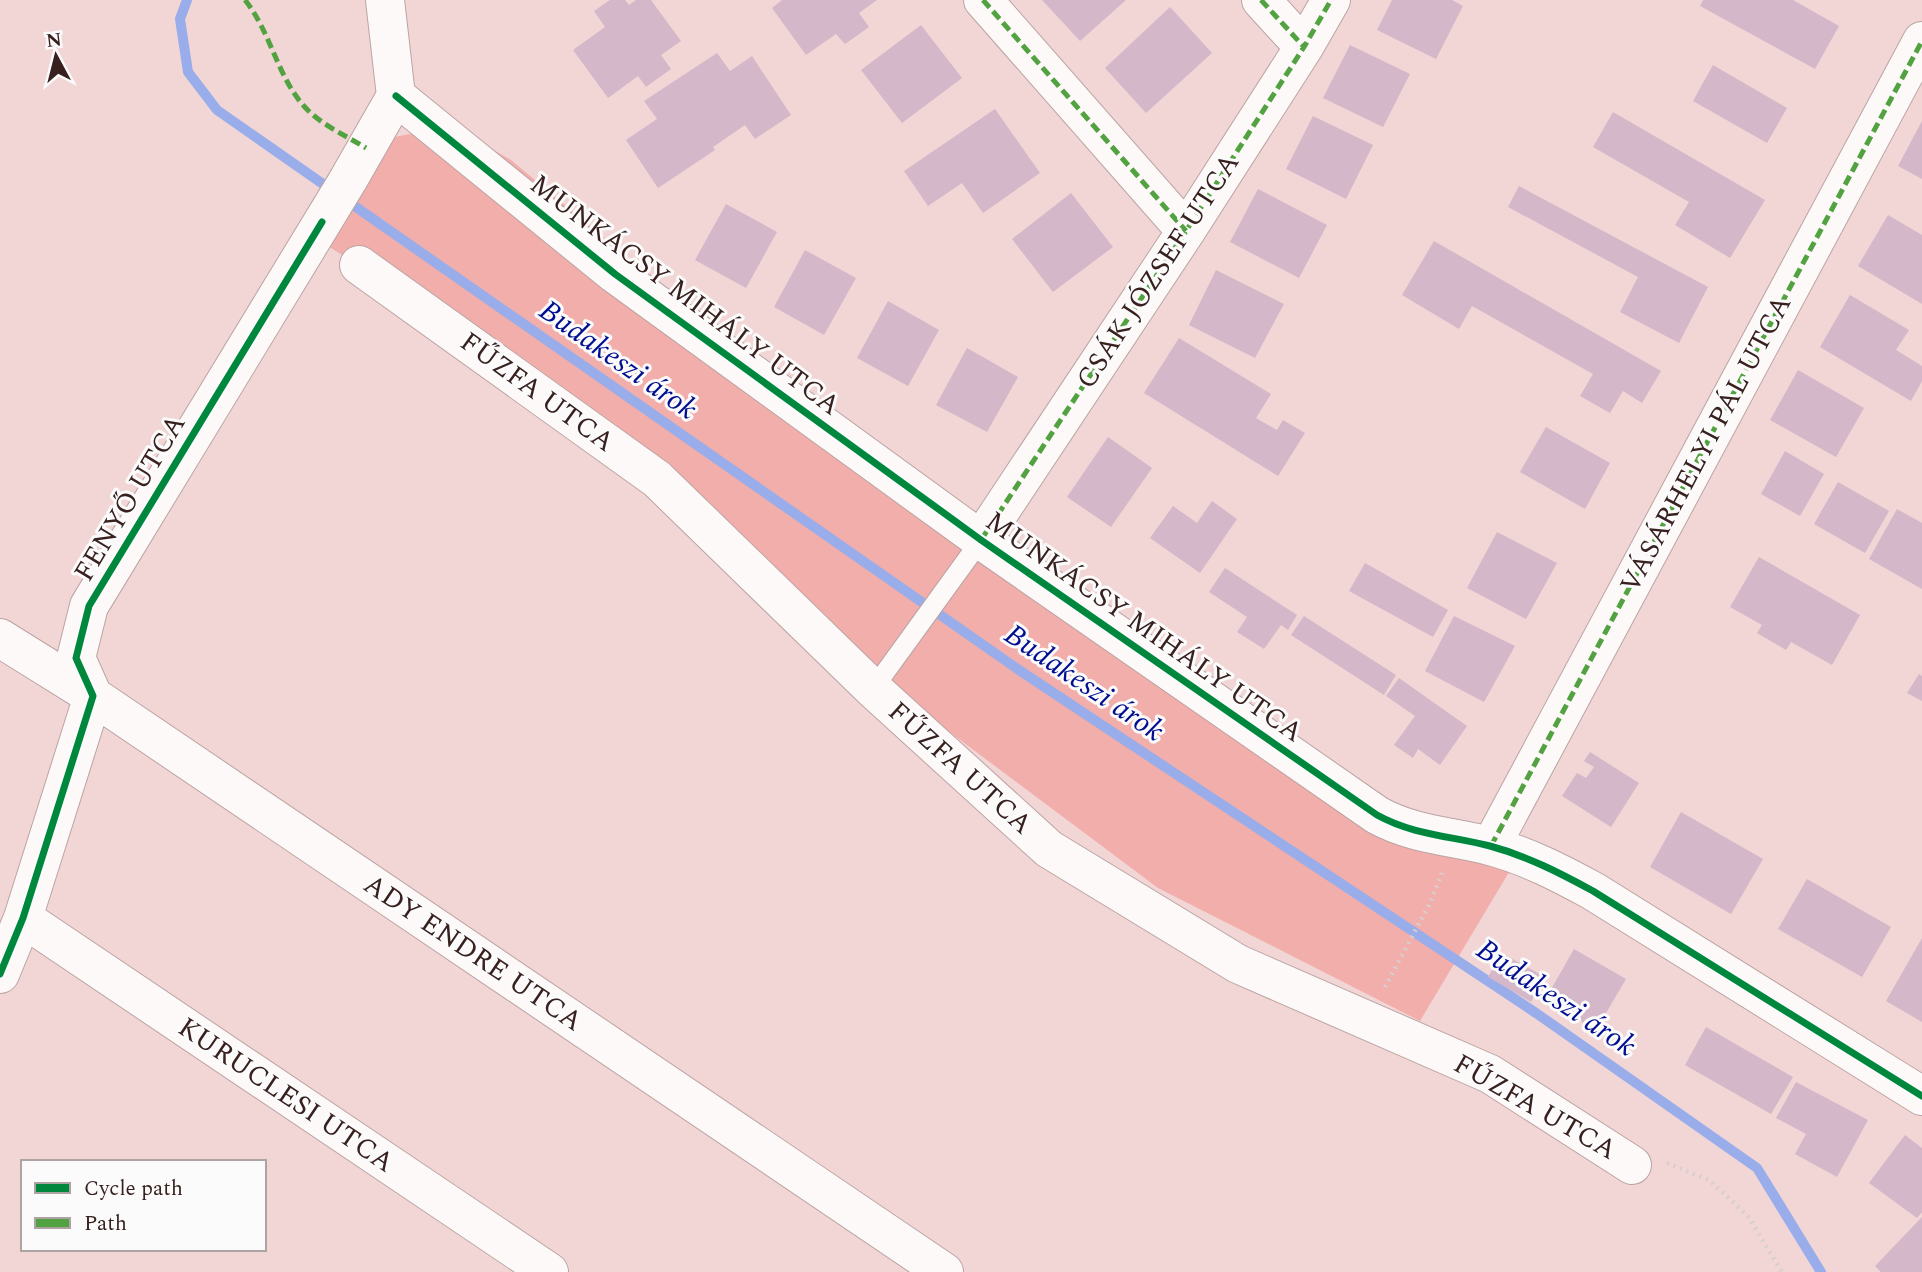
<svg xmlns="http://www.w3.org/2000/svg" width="1922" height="1272" font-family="Spectral,serif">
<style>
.green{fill:#f2aeab}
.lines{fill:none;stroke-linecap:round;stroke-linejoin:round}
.stream{stroke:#98ade9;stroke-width:10}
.building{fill:#d4b7c9}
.service-casing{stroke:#bba4a3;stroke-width:21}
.minor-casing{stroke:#bba4a3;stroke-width:40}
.path{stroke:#d7cece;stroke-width:4.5;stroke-dasharray:2 5;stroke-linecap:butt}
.service{stroke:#fdf9f9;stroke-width:19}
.minor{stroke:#fdf9f9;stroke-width:38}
.quiet{stroke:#53a241;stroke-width:5;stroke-dasharray:10 5;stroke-linecap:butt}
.cycleway-casing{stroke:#fbfbfb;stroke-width:11}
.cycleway{stroke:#00873e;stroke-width:7}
.labels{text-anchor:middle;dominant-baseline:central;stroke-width:6;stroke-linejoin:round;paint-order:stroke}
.street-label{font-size:28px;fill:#37201e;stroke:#fbfbfb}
.water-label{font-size:30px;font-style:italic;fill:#000e90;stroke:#fbfbfb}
</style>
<rect width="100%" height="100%" fill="#f1d6d5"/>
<path class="green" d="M452,126L511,160L848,441L1336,781L1518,857L1420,1021L1158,888L884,683L542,377L321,242L384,139Z"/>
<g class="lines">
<path class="stream" d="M187,0L180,19L188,72L217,110L1019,670L1536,1013L1757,1168L1821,1272"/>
</g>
<path class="building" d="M610,0H625L629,5L636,0H651L681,41L661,55L671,69L646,87L638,76L608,98L573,50L605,27L594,11Z
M782,0H877L859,13L869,27L845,44L836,34L806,55L772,8Z
M1042,0H1126L1080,41Z
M1392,0H1452L1463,6L1436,59L1377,30Z
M1703,0H1793L1839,26L1815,69L1700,6Z
M1170,7L1212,53L1146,113L1105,68Z
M921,25L962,78L902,123L861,70Z
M1350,45L1410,74L1383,127L1323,98Z
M717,53L730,71L752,56L791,115L755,139L745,125L713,147L715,150L658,188L626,140L657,119L644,101Z
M1713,65L1787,108L1767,143L1693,101Z
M995,109L1040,173L983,213L962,183L928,206L904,171Z
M1613,112L1765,200L1730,258L1675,225L1689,202L1593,147Z
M1313,116L1373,145L1346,199L1286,169Z
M1922,121V179L1898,166Z
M1519,186L1708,287L1679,343L1620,312L1638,277L1508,207Z
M1258,189L1327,225L1299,278L1230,242Z
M1071,193L1113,247L1053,292L1012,239Z
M726,204L777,232L746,288L695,260Z
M1888,215L1922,235V304L1858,266Z
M1434,241L1661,371L1642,403L1623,391L1610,413L1580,396L1593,374L1472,306L1459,329L1402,295Z
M805,250L856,278L824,335L774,307Z
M1216,270L1284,304L1255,358L1189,325Z
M1850,295L1909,330L1896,350L1922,366V381L1911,401L1820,347Z
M888,301L939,330L908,386L857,358Z
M1179,338L1271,394L1256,418L1277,430L1283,420L1305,433L1278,476L1144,393Z
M967,348L1018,377L987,432L936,405Z
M1798,370L1864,408L1836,457L1770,420Z
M1546,427L1610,463L1585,509L1520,472Z
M1108,437L1152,468L1111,527L1067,497Z
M1785,451L1824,474L1800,516L1761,494Z
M1838,482L1889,511L1865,553L1814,524Z
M1212,501L1237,519L1200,573L1150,538L1173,506L1197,523Z
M1897,509L1922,523V589L1869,559Z
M1497,532L1557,563L1526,619L1467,588Z
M1759,557L1860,615L1832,665L1791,642L1786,650L1757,633L1762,625L1730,607Z
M1365,563L1448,610L1433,637L1349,591Z
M1225,568L1297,615L1288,630L1281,625L1264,649L1237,632L1247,617L1209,592Z
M1304,616L1396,675L1384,695L1291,635Z
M1454,616L1515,646L1484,702L1425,671Z
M1919,674L1922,676V701L1907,693Z
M1399,678L1467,726L1440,765L1418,749L1413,758L1394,745L1415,716L1386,696Z
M1590,752L1639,783L1611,827L1562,796L1577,773L1586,778L1594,767L1584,761Z
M1681,812L1763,859L1731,914L1650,867Z
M1807,879L1891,927L1862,977L1778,929Z
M1922,938V1022L1886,1001Z
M1574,949L1626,979L1596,1030L1545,1000Z
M1502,953L1545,977L1531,1002L1488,977Z
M1706,1027L1793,1077L1771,1114L1685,1065Z
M1796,1082L1868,1120L1837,1177L1795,1154L1806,1134L1776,1118Z
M1905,1135L1922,1148V1212L1917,1218L1869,1183Z
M1922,1217V1272H1881L1875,1266Z"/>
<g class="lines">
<g class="service-casing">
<path id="service" d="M873,689L981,540"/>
</g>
<g class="minor-casing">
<path id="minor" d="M385,0L396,96
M983,0L1186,231
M1261,0L1304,47
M396,96L615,274L981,540L1377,815C1413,835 1451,836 1490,846C1527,856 1560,873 1593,891L1922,1096
M359,265L657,479L873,689L1049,849L1238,964L1490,1074L1632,1165
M981,540L1186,231L1304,47L1331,0
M0,638L93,696L944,1272
M1491,846L1922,41
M23,918L549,1272
M0,974L23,918L93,696L76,658L89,606L348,180L396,96"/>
</g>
<path class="path" d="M1385,987L1429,905L1442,873
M1667,1163L1709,1180L1748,1216L1782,1272"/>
<use href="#service" class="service"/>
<use href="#minor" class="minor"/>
<path class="quiet" d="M245,0C270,31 277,75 303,105C319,124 345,135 366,148
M983,0L1186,231
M1261,0L1304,47
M981,540L1186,231L1304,47L1331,0
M1491,846L1922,41"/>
<g class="cycleway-casing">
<path id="cycleway" d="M396,96L615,274L981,540L1377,815C1413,835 1451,836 1490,846C1527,856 1560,873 1593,891L1922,1096
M0,974L23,918L93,696L76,658L89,606L322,222"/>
</g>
<use href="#cycleway" class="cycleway"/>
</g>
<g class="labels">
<g class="street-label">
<text transform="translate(1158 271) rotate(-57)">CSÁK JÓZSEF UTCA</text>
<text transform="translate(685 295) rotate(37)">MUNKÁCSY MIHÁLY UTCA</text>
<text transform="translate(537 392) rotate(36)">FŰZFA UTCA</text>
<text transform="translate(1706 444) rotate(-62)">VÁSÁRHELYI PÁL UTCA</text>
<text transform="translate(130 498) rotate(-59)">FENYŐ UTCA</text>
<text transform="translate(1144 627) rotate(35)">MUNKÁCSY MIHÁLY UTCA</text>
<text transform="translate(960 768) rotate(42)">FŰZFA UTCA</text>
<text transform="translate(473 953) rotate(34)">ADY ENDRE UTCA</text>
<text transform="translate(286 1095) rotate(34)">KURUCLESI UTCA</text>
<text transform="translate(1535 1107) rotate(30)">FŰZFA UTCA</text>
</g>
<g class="water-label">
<text transform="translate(618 360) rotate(35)">Budakeszi árok</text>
<text transform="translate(1084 683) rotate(34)">Budakeszi árok</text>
<text transform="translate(1556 998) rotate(34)">Budakeszi árok</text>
</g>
</g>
<rect x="21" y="1160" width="245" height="91" fill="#fbfbfb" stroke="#ada3a3" stroke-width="2"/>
<rect x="35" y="1183" width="35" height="10" fill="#00873e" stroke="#ada3a3" stroke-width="2"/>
<text x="84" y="1195" font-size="21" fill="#37201e">Cycle path</text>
<rect x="35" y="1218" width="35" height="10" fill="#53a241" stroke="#ada3a3" stroke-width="2"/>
<text x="84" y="1230" font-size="21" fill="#37201e">Path</text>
<g transform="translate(56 56) rotate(353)" stroke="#fbfbfb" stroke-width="5" paint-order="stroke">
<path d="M0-5L12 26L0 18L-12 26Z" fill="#37201e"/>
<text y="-10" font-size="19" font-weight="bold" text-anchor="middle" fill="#37201e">N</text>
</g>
</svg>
